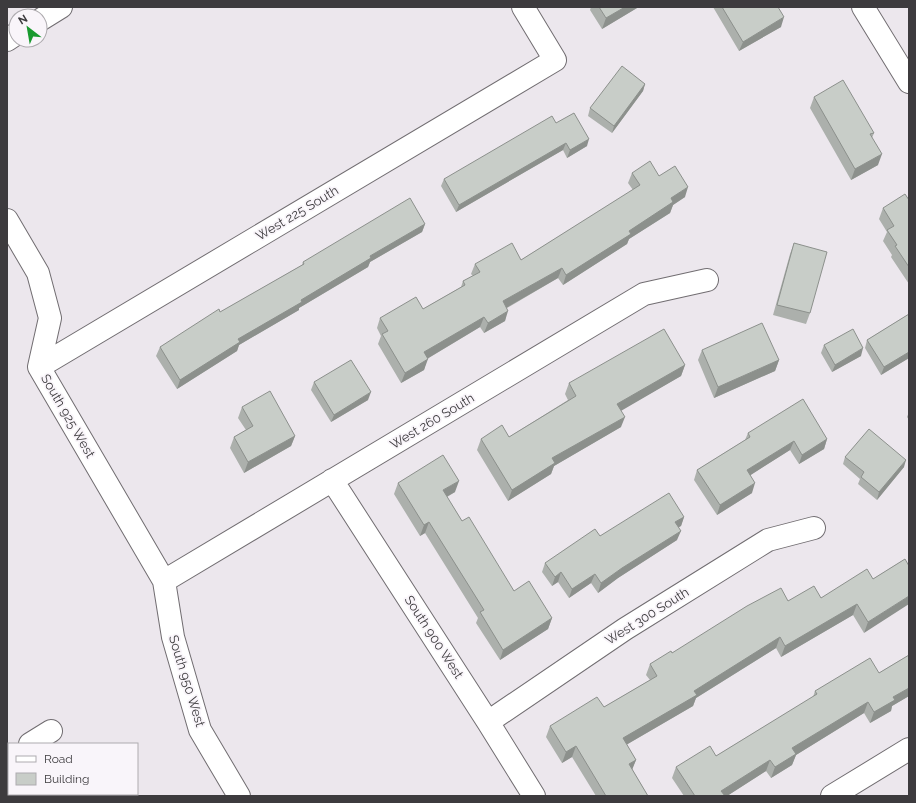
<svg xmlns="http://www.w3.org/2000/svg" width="916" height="803" font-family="Raleway,sans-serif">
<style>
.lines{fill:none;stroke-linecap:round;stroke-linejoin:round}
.minor-casing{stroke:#716d71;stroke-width:24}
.tertiary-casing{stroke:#716d71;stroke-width:24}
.minor{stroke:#fff;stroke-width:22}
.tertiary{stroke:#fff;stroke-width:22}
.wall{fill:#acb0ac}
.shaded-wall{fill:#8c908c}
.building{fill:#c8cdc8;stroke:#8c908c}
.labels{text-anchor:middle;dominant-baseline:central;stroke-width:3.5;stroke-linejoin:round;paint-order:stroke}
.street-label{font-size:13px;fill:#3d3b3e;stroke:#f9f5fa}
</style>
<rect width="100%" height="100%" fill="#ece7ed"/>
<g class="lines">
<g class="minor-casing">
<path id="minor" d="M40,20L61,7
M7,40L16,34
M7,220L38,273L50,318L39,367L164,581L173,637L200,730L239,796
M39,367L555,60L523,7
M332,480L488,722L534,796
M164,581L644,294L707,280
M488,722L625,629L768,540L814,528
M30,744L51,731
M7,758L9,757
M832,796L909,749"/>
</g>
<g class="tertiary-casing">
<path id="tertiary" d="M863,7L909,82"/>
</g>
<use href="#minor" class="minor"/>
<use href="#tertiary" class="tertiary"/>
</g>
<path class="wall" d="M591,7H638L637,8L602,29L590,10Z
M713,7H778L781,27L739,51Z
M645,84L643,91L612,133L588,116L590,108Z
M814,97L874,133L872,138L878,165L851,180L810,108Z
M556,123L587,146L567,158L563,150L456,212L441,186L444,179Z
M632,173L659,176L685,197L673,205L670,213L629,239L627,244L563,285L558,278L507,308L505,321L484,333L480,327L427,359L424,370L401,383L378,344L381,336L377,328L380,318L423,309L461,287L463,281L473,276L471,274L475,264L521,260L633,190L628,183Z
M909,200V284L891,257L892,255L883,241L887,232L879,219L883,208Z
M425,224L422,232L370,262L368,267L299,308V310L239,345L237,351L177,389L156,356L160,347L302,265L303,262Z
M794,243L810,313L806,324L773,315L790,254Z
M909,314V358L881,375L865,348L867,340Z
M824,345L861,356L832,372L821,353Z
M702,350L779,360L775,371L714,398L698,360Z
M685,365L681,376L621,410V427L554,466L551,474L508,501L477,450L481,439L509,437L568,400L565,394L569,383Z
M314,382L368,400L331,422L311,390Z
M242,407L295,436L291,446L244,473L230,448L234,437L246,430L238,418Z
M909,412V420L907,417Z
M748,433L827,439L824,449L799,464L790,450L750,475L752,493L717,515L694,480L697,470L745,440Z
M845,457L904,467L877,500L858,484L860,479L843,464Z
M398,483L455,492L447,497L462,521L514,591L552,618L548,629L500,660L476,623L478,618L425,533L420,536L394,494Z
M684,517L681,526L678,527L677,540L618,578L598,593L591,583L569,598L558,582L552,586L542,572L545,563L600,536Z
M905,559L864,633L853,615L781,657L776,648L696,698L693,706L626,745L636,760L632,769L648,796H596L572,757L562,763L546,737L550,726L604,707L650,680L646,675L650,664L672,653L788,601L821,598L873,579Z
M909,655V696L892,706L891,711L870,723L864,713L796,755L792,765L771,778L766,771L727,796H684L672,778L676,767L716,756L813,697L815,691L879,673Z"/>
<path class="shaded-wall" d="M625,7H638L637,8L602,29L606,18Z
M784,17L781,27L739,51L743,42Z
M645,84L643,91L612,133L614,126Z
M589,139L587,146L567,158L570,150Z
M566,143L563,150L456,212L459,205Z
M882,154L878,165L851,180L855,169Z
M688,187L685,197L673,205L670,213L629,239L627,244L563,285L566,275L629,231L671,198Z
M425,224L422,232L370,262L368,267L299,308V310L239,345L237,351L177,389L180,380L238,339L301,300L370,256Z
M562,268L558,278L499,312L503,301Z
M508,311L505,321L484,333L488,323Z
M484,317L480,327L420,363L424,352Z
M863,348L861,356L832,372L835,365Z
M909,352V358L881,375L884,367Z
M428,359L424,370L401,383L405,373Z
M779,360L775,371L714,398L718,387Z
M685,365L681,376L614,415L617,404Z
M371,392L368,400L331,422L334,415Z
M625,417L621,427L554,466L551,474L508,501L512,490L552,458Z
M295,436L291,446L244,473L248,462Z
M827,439L824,449L799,464L802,455Z
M794,441L790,450L743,480L747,470Z
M906,460L904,467L877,500L879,492Z
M459,481L455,492L439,501L443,490Z
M755,483L752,493L717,515L720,505Z
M684,517L681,526L672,531L675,522Z
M429,522L425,533L420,536L424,525Z
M681,531L677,540L618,578L598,593L601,583L622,568Z
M561,572L558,582L552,586L555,577Z
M595,574L591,583L569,598L572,589Z
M909,596V604L864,633L868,622Z
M857,604L853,615L781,657L785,646Z
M552,618L548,629L500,660L503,650Z
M780,637L776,648L696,698L693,706L619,749L623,738L694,691Z
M909,688V696L892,706L891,711L870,723L874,712L893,697Z
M868,702L864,713L796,755L792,765L771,778L775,767L792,748Z
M576,746L572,757L562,763L566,752Z
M636,760L632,770L629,764Z
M770,760L766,771L727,796H720L721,791Z"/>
<path class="building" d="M599,7H625L606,18Z
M722,7H778L784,17L743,42Z
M622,66L645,84L614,126L590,108Z
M843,80L874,133L870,134L882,154L855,169L814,97Z
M574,113L589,139L570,150L566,143L459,205L444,179L552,116L556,123Z
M650,161L659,176L675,166L688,187L671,198L673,202L629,231L631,234L566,275L562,268L503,301L508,311L488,323L484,317L424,352L428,359L405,373L382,334L388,331L380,318L416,297L423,309L465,285L463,281L480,272L475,264L512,243L521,260L640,185L632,173Z
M905,194L909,200V267L895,246L897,245L887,230L894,226L883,208Z
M410,198L425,224L370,256L371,258L301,300L302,302L238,339L240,342L180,380L160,347L219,309L220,312L304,264L303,262Z
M794,243L827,252L810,313L777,305Z
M909,314V352L884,367L867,340Z
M762,323L779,360L718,387L702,350Z
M664,329L685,365L617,404L625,417L552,458L555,463L512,490L481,439L502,425L509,437L576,396L569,383Z
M853,329L863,348L835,365L824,345Z
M351,360L371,392L334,415L314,382Z
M270,391L295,436L248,462L234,437L253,426L242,407Z
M803,399L827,439L802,455L794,441L747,470L755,483L720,505L697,470L750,437L748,433Z
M869,429L906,460L879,492L861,477L864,472L845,457Z
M443,455L459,481L443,490L462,521L469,517L514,591L529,581L552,618L503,650L480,612L484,610L429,522L424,525L398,483Z
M669,493L684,517L675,522L681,531L622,568L601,583L595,574L572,589L561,572L555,577L545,563L595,529L600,536Z
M905,559L909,566V596L868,622L857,604L785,646L780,637L694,691L697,695L623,738L636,760L629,764L648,796H606L576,746L566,752L550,726L597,697L604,707L657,676L650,664L671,651L672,653L747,606L781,588L788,601L814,586L821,598L867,569L873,579Z
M909,655V688L893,697L895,700L874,712L868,702L792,748L796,754L775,767L770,760L721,791L725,796H695L676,767L710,746L716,756L817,694L815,691L870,658L879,673Z"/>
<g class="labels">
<g class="street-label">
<text transform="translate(297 213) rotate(-31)">West 225 South</text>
<text transform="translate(68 416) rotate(60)">South 925 West</text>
<text transform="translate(432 421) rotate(-31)">West 260 South</text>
<text transform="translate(647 616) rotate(-32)">West 300 South</text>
<text transform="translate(434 637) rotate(57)">South 900 West</text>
<text transform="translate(187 681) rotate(73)">South 950 West</text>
</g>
</g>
<rect width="916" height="803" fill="none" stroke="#3d3b3e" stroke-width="16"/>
<rect x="8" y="743" width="130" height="52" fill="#f9f5fa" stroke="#aeabaf"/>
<rect x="16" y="756" width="20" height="6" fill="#ffffff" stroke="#aeabaf"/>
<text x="44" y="763" font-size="12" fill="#3d3b3e">Road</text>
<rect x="16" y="773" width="20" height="12" fill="#c8cdc8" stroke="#aeabaf"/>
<text x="44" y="783" font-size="12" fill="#3d3b3e">Building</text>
<g transform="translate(28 28) rotate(329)"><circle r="19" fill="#f9f5fa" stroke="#aeabaf"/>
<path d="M0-3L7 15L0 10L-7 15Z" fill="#199a2f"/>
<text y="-6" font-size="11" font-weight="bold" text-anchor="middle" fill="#3d3b3e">N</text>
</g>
</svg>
